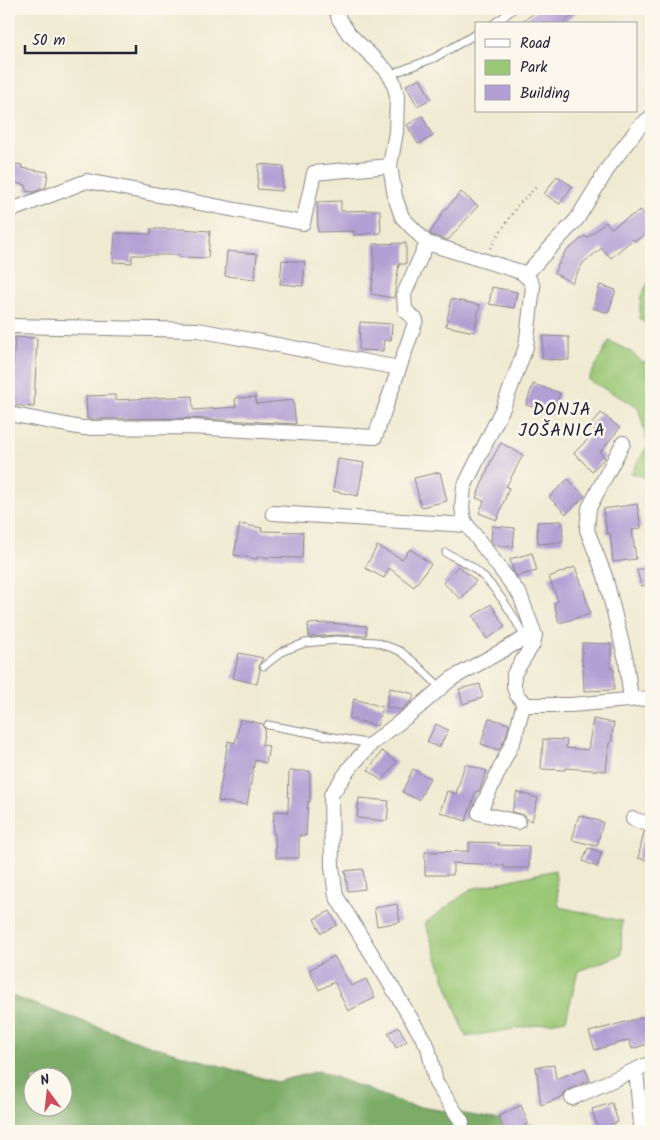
<svg xmlns="http://www.w3.org/2000/svg" width="660" height="1140" font-family="Kalam,sans-serif">
<style>
.green{fill:#9bc876;stroke:#5e7558}
.forest{fill:#7cac67;stroke:#4f6751;fill-rule:evenodd}
.building{fill:#b29fd4}
.lines{fill:none;stroke-linecap:round;stroke-linejoin:round}
.lane-casing{stroke:#898686;stroke-width:9}
.street-casing{stroke:#898686;stroke-width:16}
.path{stroke:#898686;stroke-width:2.5;stroke-dasharray:1 4;stroke-linecap:butt}
.lane{stroke:#fff;stroke-width:7}
.street{stroke:#fff;stroke-width:14}
.labels{text-anchor:middle;dominant-baseline:central;stroke-width:5;stroke-linejoin:round;paint-order:stroke}
.quarter-label{font-size:18px;letter-spacing:1px;fill:#22223b;stroke:#fbf7ec}
</style>
<rect width="100%" height="100%" fill="#fbf7ec"/>
<filter id="ink" filterUnits="userSpaceOnUse"><feTurbulence type="fractalNoise" baseFrequency=".02" numOctaves="2"/><feDisplacementMap in="SourceGraphic" scale="10" xChannelSelector="R" yChannelSelector="G"/><feConvolveMatrix kernelMatrix="1 2 1 2 8 2 1 2 1" color-interpolation-filters="sRGB"/></filter>
<filter id="wash" filterUnits="userSpaceOnUse"><feTurbulence type="fractalNoise" baseFrequency=".0096" numOctaves="4" result="noise"/><feDisplacementMap in="SourceGraphic" scale="20" xChannelSelector="R" yChannelSelector="G"/><feGaussianBlur stdDeviation="1.12" result="paint"/><feColorMatrix in="noise" values="0 0 0 0 0 0 0 0 0 0 0 0 0 0 0 0 0 1.4 0 .05"/><feComposite in="paint" operator="in"/></filter>
<g filter="url(#wash)">
<rect width="100%" height="100%" fill="#f0ead2"/>
<path class="green" d="M651,277V326L639,319L641,296Z
M609,341L631,352L642,362L651,361V479L631,473L648,445L638,407L588,380Z
M555,870L559,907L622,921L621,955L578,971L566,1020L466,1037L447,986L425,923L471,889Z"/>
<path class="forest" d="M9,995L152,1046L276,1082L319,1071L408,1105L570,1131H9ZM32,1078H62V1108H32Z"/>
<g id="blocks">
<path class="building" d="M539,9H580L562,24H520Z
M420,78L431,99L417,106L406,85Z
M422,116L433,136L418,144L407,125Z
M9,163L22,165L21,168L48,172L46,187L34,192L26,191V185L9,182Z
M259,164L284,166L282,191L257,189Z
M557,176L572,186L560,204L544,194Z
M461,192L478,206L448,240L432,235L430,233L444,211Z
M341,201V211L380,210L381,233L354,235V231L318,232L317,202Z
M641,210L651,227V231L635,241L633,239L611,258L602,248L583,263L572,283L554,273L565,252L585,236L587,238L606,222L611,228Z
M151,229H181L210,231L208,258L179,257V255H132V263L113,262L115,233L151,234Z
M406,243V264H399L394,298L371,294L374,271V244Z
M227,251L257,254L255,279L225,276Z
M282,260L305,262L303,286L280,284Z
M600,285L616,290L608,313L593,308Z
M492,287L517,292L514,308L489,304Z
M451,299L480,305L474,332L446,326Z
M360,322L392,324L391,340H384L383,351L359,350Z
M543,336L569,337V360L542,359Z
M15,337L37,338L34,407L10,405Z
M533,384L560,393L554,413L526,405Z
M115,395V400L192,396L193,410L236,407L235,398L256,397V404L293,400L296,424L189,418L87,419L86,396Z
M601,413L620,428L600,452L605,458L592,471L574,453L596,431L590,426Z
M501,443L523,455L506,487L509,488L497,520L479,513L484,501L476,498L491,461Z
M338,459L364,463L358,496L333,491Z
M440,472L447,501L421,507L414,478Z
M568,479L585,496L566,514L549,497Z
M637,504L641,528L632,530L636,559L613,562L610,533L607,534L603,509Z
M562,521L563,542L538,544L537,522Z
M240,524L262,528L261,531L303,532L302,558L257,557V559L234,555Z
M492,526L515,528L513,547L493,545L491,542Z
M377,546L402,559L410,549L431,564L414,587L389,568L384,578L365,568Z
M532,553L537,571L517,576L514,573L510,559Z
M458,566L476,581L461,599L443,583Z
M575,567L583,588L590,614L559,623L554,603L558,601L549,577Z
M651,567V584L641,586L637,570Z
M491,604L505,627L487,639L473,616Z
M328,623L367,626L366,636L336,635L309,637L308,624Z
M582,643L611,644V669H614V690L584,691L583,665H582Z
M239,653L263,658L259,665L260,670L257,684L233,678Z
M480,684L482,693V698L463,704L459,689Z
M390,688L414,694L412,701L401,710L386,707Z
M354,699L383,707L377,726L349,718Z
M489,718L509,724L506,736L499,750L481,744Z
M240,719L263,724V727L265,729L262,745L269,746L266,763L255,760L247,805L218,801L228,741L235,743Z
M593,719L614,723L611,743H609L606,771L565,768V770L541,769L543,739L567,740L566,748L588,750Z
M436,724L448,730L439,748L427,742Z
M382,751L397,762L382,781L368,770Z
M465,764L487,771L479,792L476,791L466,821L440,812L447,791L456,794Z
M413,769L430,778L419,800L402,792Z
M289,771H310V802L308,801L306,836L299,835V858H276L275,834H273L274,811L288,812Z
M517,792L538,798L532,821L526,819L524,815L512,812Z
M359,798L389,801L387,821L357,818Z
M579,815L603,822L597,846L572,840Z
M644,832L651,834V861L638,858Z
M469,842L499,843L498,845L529,846V868H504V865L453,863V875H425V852L469,851Z
M588,848L602,852L597,867L583,861Z
M363,869L365,889L348,891L345,871Z
M397,904L400,922L377,926L374,908Z
M330,911L337,925L321,933L314,919Z
M334,956L351,986L366,979L375,998L348,1011L334,982L319,990L309,970Z
M644,1017L651,1043L632,1049L629,1040L595,1050L589,1032Z
M399,1027L407,1041L396,1048L388,1033Z
M554,1065L556,1079L585,1068L590,1080L568,1090L565,1093L563,1097L541,1105L536,1067Z
M612,1103L618,1122L598,1129L592,1109Z
M521,1105L528,1124L514,1131H505L498,1117Z"/>
</g>
</g>
<g filter="url(#ink)">
<use href="#blocks" fill-opacity="0" stroke="#898686" stroke-width="1"/>
<g class="lines">
<g class="lane-casing">
<path id="lane" d="M493,24L502,18L513,9
M389,75L434,58L476,34
M446,553C454,557 463,561 471,566C495,584 512,612 525,638
M264,666L283,651L305,643L336,640L376,642L400,651L414,662L441,688
M268,725L371,744"/>
</g>
<g class="street-casing">
<path id="street" d="M336,9L339,19L349,34L386,70L393,81L397,96L396,132L390,166L395,197L402,217L427,243L521,272L529,279L533,287L526,347L503,408L464,487L462,507L464,520L467,525L520,595L535,635L533,644L514,674V687L517,695L524,703L529,705H571L651,698
M9,211L87,181L303,223L314,173L390,166
M525,275L577,219L610,165L639,127L651,117
M13,326L198,330L399,368
M9,414L82,428L189,427L375,437L416,320L405,310L404,294L427,243
M623,443L589,508L587,530L605,576L626,660L631,700
M273,513L467,525
M633,819L651,825
M518,822L479,813L514,739L524,703
M636,1070L641,1124L644,1131
M572,1098L651,1063
M462,1122L436,1083L428,1047L386,977L336,896L332,867L331,795L351,766L371,744L413,712L451,679L525,638L535,635"/>
</g>
<path class="path" d="M490,248L517,206L536,187"/>
<use href="#lane" class="lane"/>
<use href="#street" class="street"/>
</g>
</g>
<g class="labels">
<g class="quarter-label">
<text x="562" y="410">DONJA<tspan x="562" dy="21">JOŠANICA</tspan></text>
</g>
</g>
<rect width="660" height="1140" fill="none" stroke="#fbf7ec" stroke-width="30"/>
<rect x="475" y="22" width="162" height="90" fill="#fbf7ec" stroke="#a4a2a5"/>
<rect x="485" y="39" width="25" height="8" fill="#ffffff" stroke="#a4a2a5"/>
<text x="520" y="48" font-size="15" fill="#22223b">Road</text>
<rect x="485" y="60" width="25" height="15" fill="#9bc876" stroke="#a4a2a5"/>
<text x="520" y="72" font-size="15" fill="#22223b">Park</text>
<rect x="485" y="85" width="25" height="15" fill="#b29fd4" stroke="#a4a2a5"/>
<text x="520" y="98" font-size="15" fill="#22223b">Building</text>
<g transform="translate(48 1092) rotate(345)"><circle r="24" fill="#fbf7ec" stroke="#a4a2a5"/>
<path d="M0-4L9 19L0 12L-9 19Z" fill="#d1495b"/>
<text y="-8" font-size="14" font-weight="bold" text-anchor="middle" fill="#22223b">N</text>
</g>
<path d="M25 45v8h111v-8" fill="none" stroke="#22223b" stroke-width="2.5"/>
<text x="32" y="45" font-size="15" fill="#22223b" stroke="#fbf7ec" stroke-width="4" paint-order="stroke">50 m</text>
</svg>
